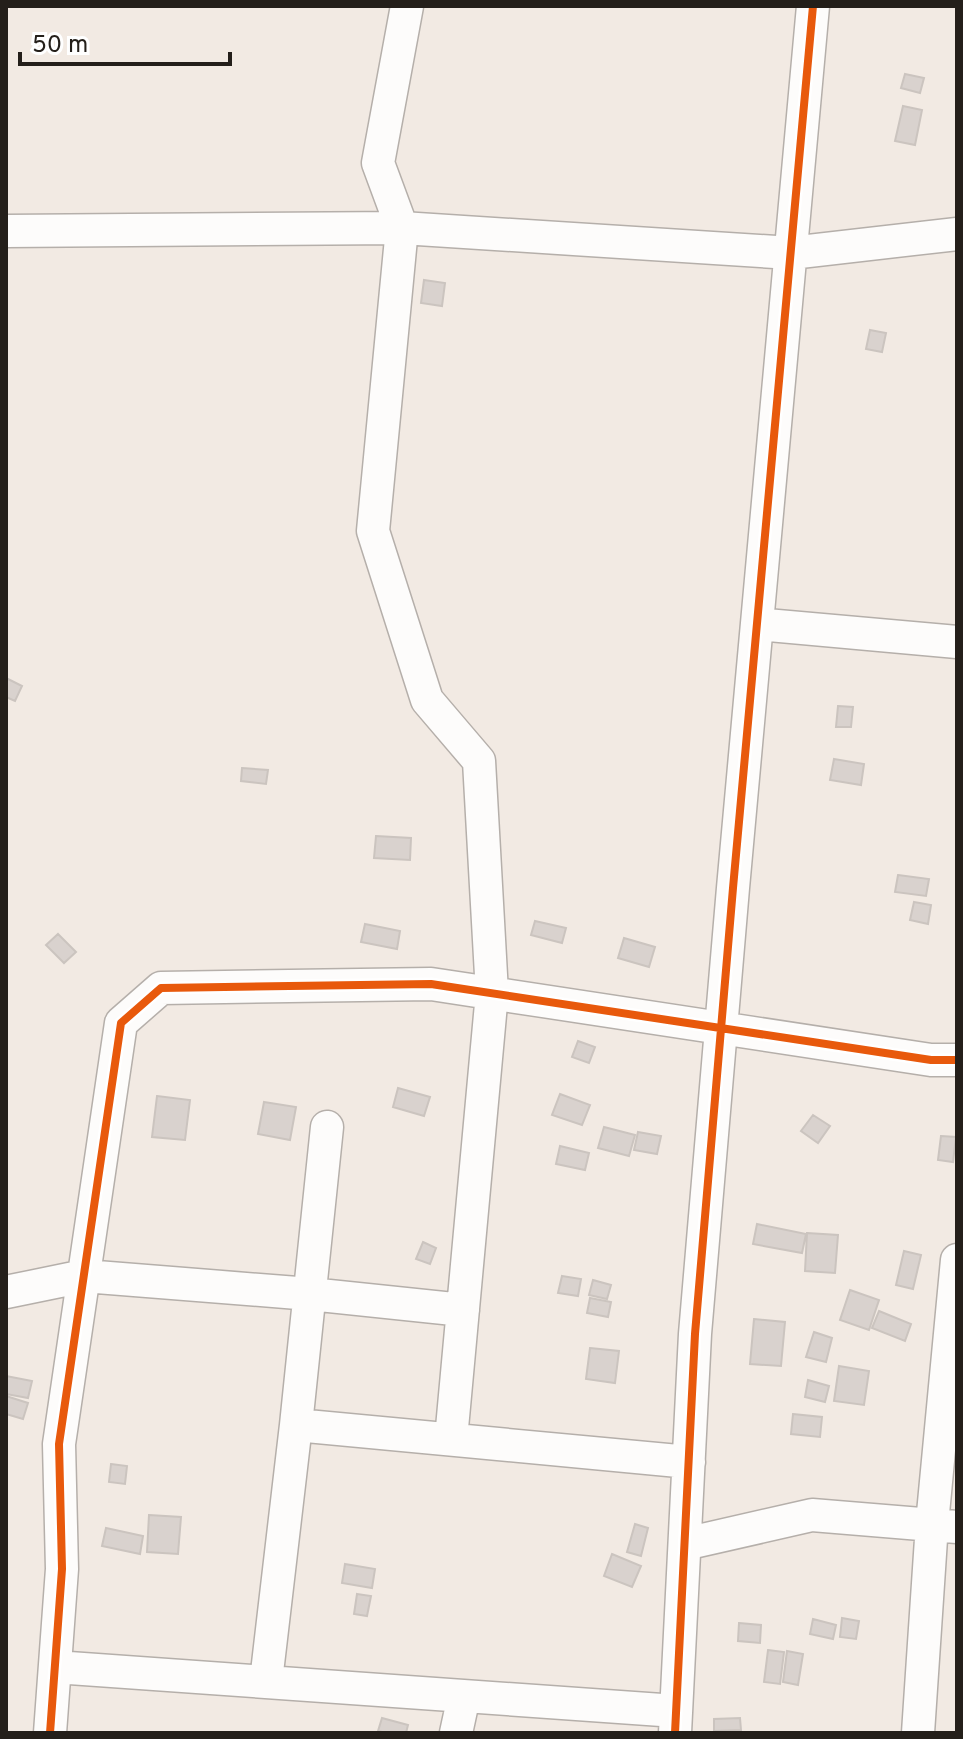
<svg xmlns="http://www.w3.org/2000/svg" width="963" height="1739" font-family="Overpass,sans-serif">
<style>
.building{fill:#d9d2ce;stroke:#cbc4bf;stroke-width:2}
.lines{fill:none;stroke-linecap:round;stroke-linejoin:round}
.minor-casing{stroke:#b5afaa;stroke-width:35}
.minor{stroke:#fdfcfb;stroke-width:32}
.cycleway-casing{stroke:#fff;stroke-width:13}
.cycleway{stroke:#e8590c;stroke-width:8}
</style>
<rect width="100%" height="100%" fill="#f2eae3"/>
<path class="building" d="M905,74L924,78L920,93L901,88Z
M903,106L922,110L915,145L895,141Z
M424,280L445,283L442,306L421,303Z
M870,330L886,333L882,352L866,349Z
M6,678L22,686L15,701L6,697Z
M838,706L853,707L851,727H836Z
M834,759L864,764L861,785L830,780Z
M242,768L268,770L266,784L241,781Z
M376,836L411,838L410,860L374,858Z
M898,875L929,879L926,896L895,892Z
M914,902L931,905L928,924L910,920Z
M535,921L566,928L562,943L531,935Z
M365,924L400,931L397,949L361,942Z
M58,934L76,952L64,963L46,945Z
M624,938L655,947L649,967L618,958Z
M578,1041L595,1047L589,1063L572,1057Z
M398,1088L430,1097L424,1116L393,1107Z
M560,1094L590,1105L582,1125L552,1115Z
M157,1096L190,1100L185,1140L152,1137Z
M264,1102L296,1107L290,1140L258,1134Z
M813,1115L830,1126L818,1143L801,1131Z
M604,1127L635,1135L629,1156L598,1148Z
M638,1132L661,1136L657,1154L634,1150Z
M941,1136L956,1137L953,1162L938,1160Z
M560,1146L589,1153L585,1170L556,1164Z
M757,1224L806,1234L802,1253L753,1244Z
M807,1233L838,1235L835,1273L805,1271Z
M423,1242L436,1248L430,1264L416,1259Z
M904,1251L921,1255L913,1289L896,1285Z
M562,1276L581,1279L578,1296L558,1293Z
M593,1280L611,1285L607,1299L589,1295Z
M850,1290L879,1300L869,1330L840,1320Z
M590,1298L611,1302L608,1317L587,1313Z
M879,1311L911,1324L905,1341L872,1328Z
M754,1319L785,1322L781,1366L750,1364Z
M814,1332L832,1338L826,1362L806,1357Z
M590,1348L619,1351L615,1383L586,1379Z
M839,1366L869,1371L864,1405L834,1401Z
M6,1376L32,1381L28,1398L6,1394Z
M808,1380L829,1386L825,1402L805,1397Z
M6,1396L28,1403L23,1419L6,1414Z
M793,1414L822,1417L820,1437L791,1434Z
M111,1464L127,1466L125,1484L109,1482Z
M149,1515L181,1517L178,1554L147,1552Z
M635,1524L648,1528L641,1556L627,1552Z
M106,1528L143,1536L140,1554L102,1546Z
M612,1554L641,1566L632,1587L604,1576Z
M345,1564L375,1569L372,1588L342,1583Z
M357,1594L371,1596L367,1616L354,1614Z
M842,1618L859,1621L856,1639L840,1637Z
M813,1619L836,1625L833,1639L810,1634Z
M739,1623L761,1625L760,1643L738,1641Z
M768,1650L784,1652L780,1684L764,1682Z
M787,1651L803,1654L798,1685L783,1682Z
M382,1718L408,1725L406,1733H386L378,1731Z
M740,1718L741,1730L714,1731V1719Z"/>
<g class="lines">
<g class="minor-casing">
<path id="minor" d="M407,6L378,163L402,228L373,531L427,700L479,761L492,993L451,1439
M6,231L402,228L791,253L957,234
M757,624L957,642
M6,1292L84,1276L310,1294L463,1310
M296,1425L689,1462
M685,1544L812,1515L957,1527
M55,1667L676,1711
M266,1681L296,1425L327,1127
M50,1733L62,1569L59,1444L121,1023L161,988L431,984L931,1060H957
M456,1733L464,1696
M675,1733L695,1334L733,888L813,6
M918,1733L932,1524L957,1260"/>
</g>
<use href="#minor" class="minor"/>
<g class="cycleway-casing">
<path id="cycleway" d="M50,1733L62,1569L59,1444L121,1023L161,988L431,984L931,1060H957
M675,1733L695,1334L733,888L813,6"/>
</g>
<use href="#cycleway" class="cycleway"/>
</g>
<rect width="963" height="1739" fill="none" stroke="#241f1a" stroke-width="16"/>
<path d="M20 52v12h210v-12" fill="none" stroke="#241f1a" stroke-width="4"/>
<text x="32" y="52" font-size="24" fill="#241f1a" stroke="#ffffff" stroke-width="6" paint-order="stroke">50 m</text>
</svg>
